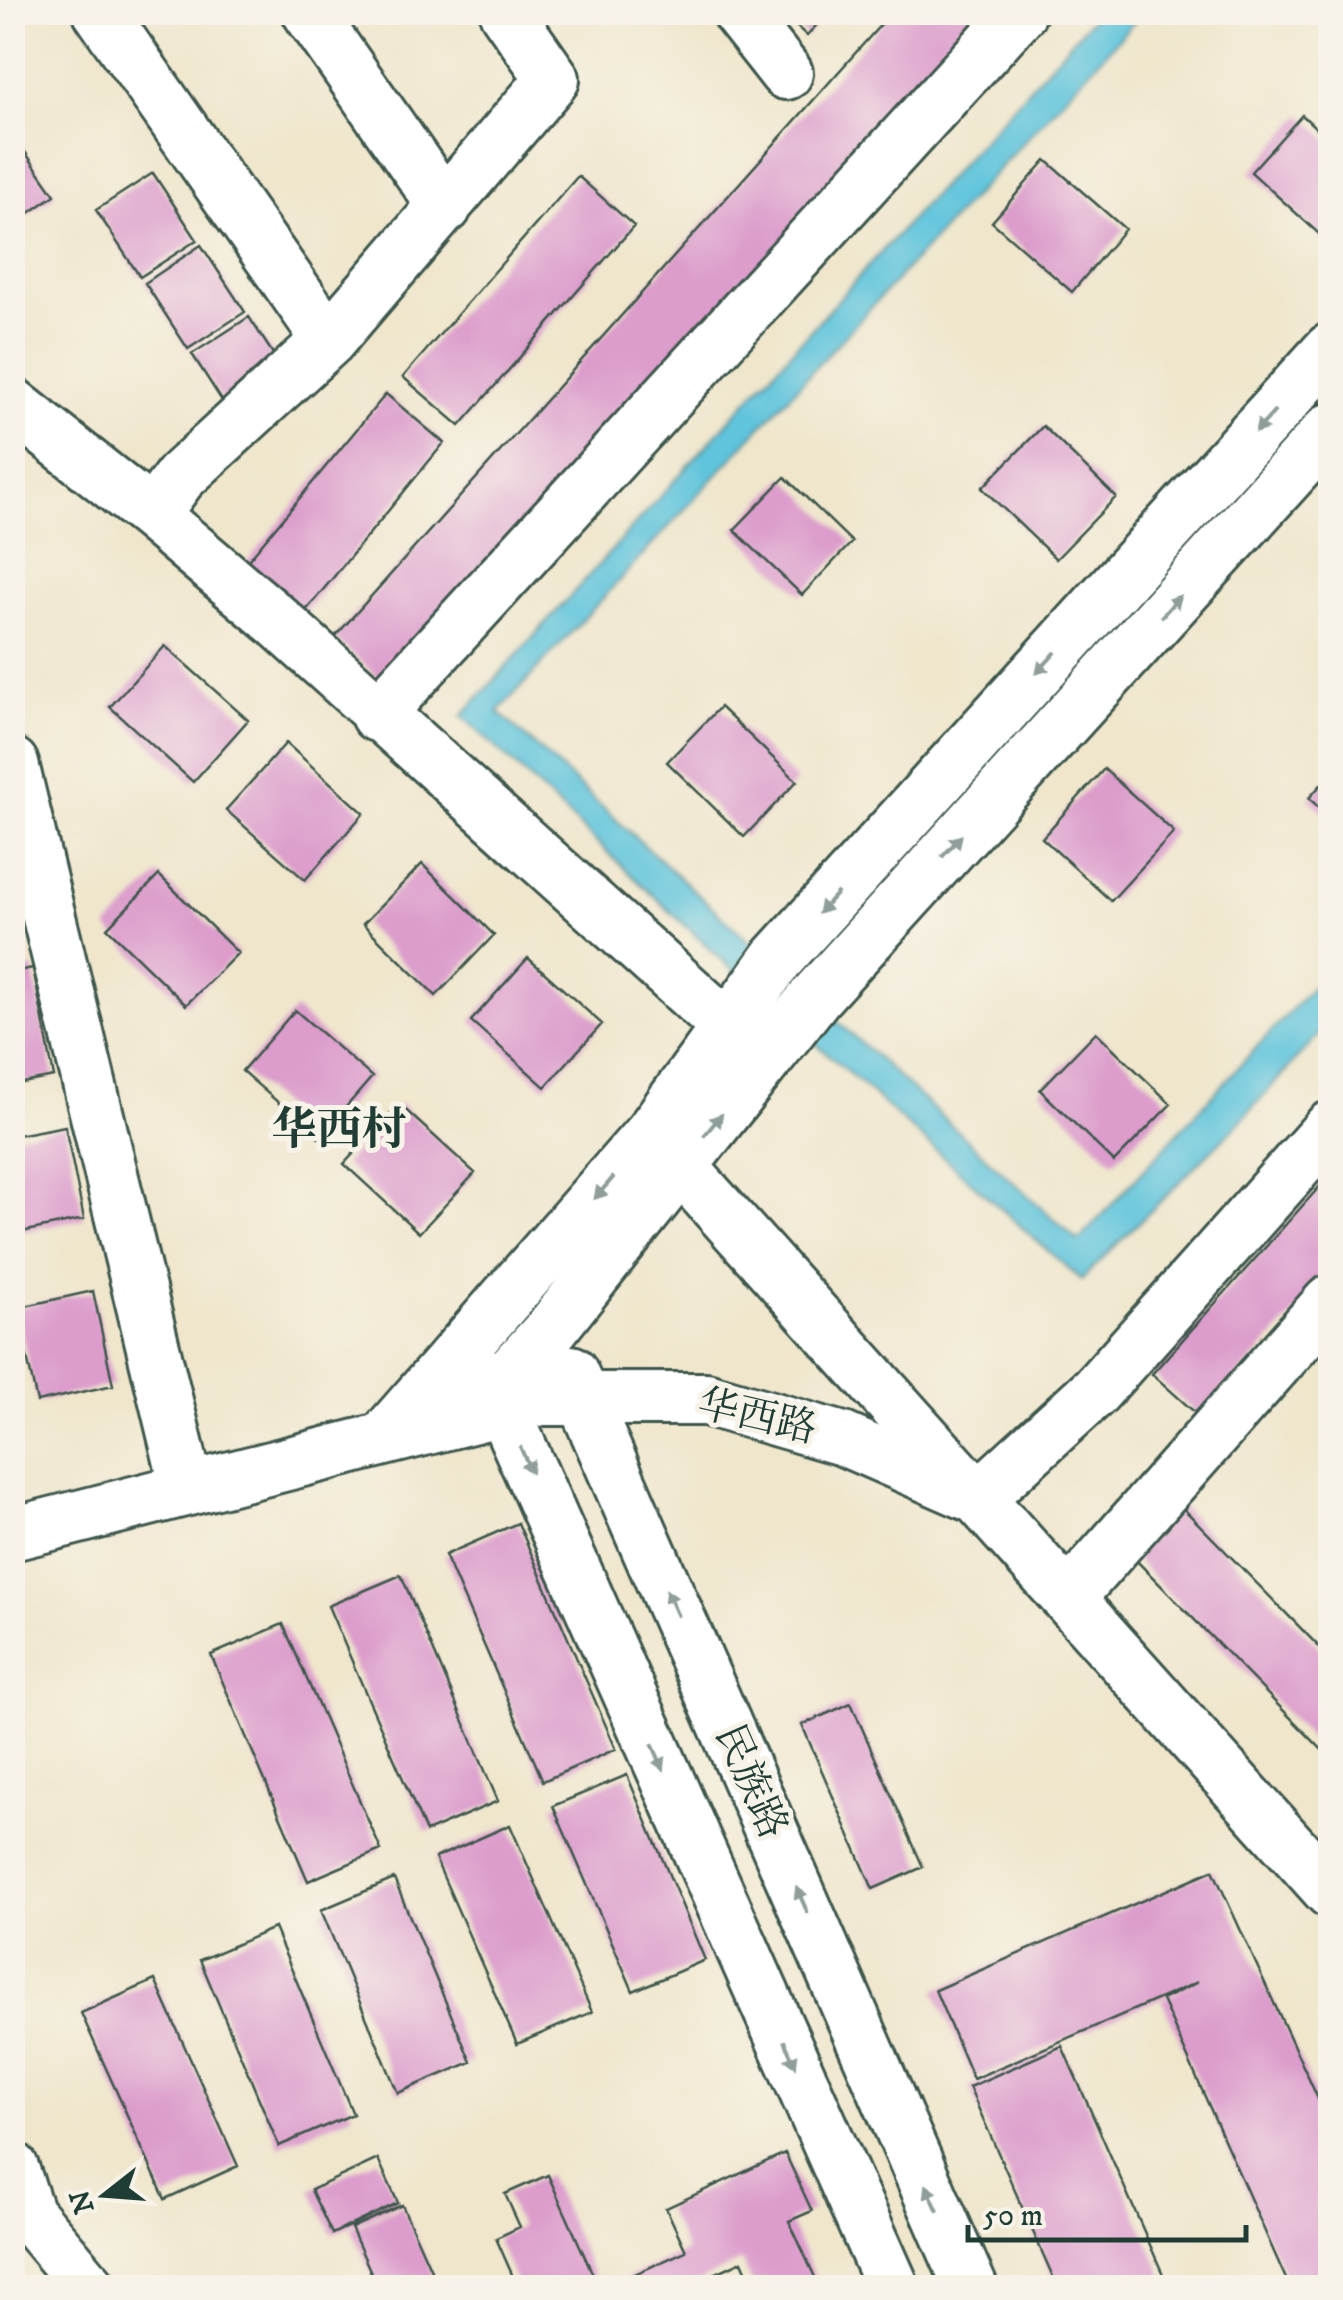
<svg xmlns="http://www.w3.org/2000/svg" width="1343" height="2300" font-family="'IM FELL DW Pica','Noto Serif SC',serif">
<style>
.water{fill:#5ec4dc;stroke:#3e8088;stroke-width:2.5}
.building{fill:#dc9ccc}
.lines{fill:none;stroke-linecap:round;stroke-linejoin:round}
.minor-casing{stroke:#3e564b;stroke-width:58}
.minor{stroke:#fff;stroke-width:52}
.oneway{fill:#8f9e9a}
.labels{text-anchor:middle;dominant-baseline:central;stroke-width:10;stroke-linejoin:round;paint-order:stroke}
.street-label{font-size:40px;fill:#1f3d34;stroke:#f7f3e8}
.quarter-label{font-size:45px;font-weight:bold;fill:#1f3d34;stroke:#f7f3e8}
</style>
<rect width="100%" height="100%" fill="#f7f3e8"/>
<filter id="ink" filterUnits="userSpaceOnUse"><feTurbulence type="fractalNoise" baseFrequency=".01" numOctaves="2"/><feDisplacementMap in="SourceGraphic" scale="20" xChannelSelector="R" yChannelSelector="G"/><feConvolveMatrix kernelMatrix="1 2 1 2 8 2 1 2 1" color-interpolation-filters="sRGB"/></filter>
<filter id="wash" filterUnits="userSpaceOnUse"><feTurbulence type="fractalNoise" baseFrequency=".0048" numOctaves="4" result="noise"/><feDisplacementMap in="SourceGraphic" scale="40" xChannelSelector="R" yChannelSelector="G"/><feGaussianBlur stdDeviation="2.25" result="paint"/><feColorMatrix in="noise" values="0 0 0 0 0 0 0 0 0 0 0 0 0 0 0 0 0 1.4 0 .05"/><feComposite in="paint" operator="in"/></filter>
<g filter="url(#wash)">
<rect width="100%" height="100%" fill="#efe6cc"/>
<path class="water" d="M1097,13H1142L498,712L1078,1241L1330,968V1022L1235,1127L1081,1280L721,959L462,716Z"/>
<g id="blocks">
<path class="building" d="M781,12H828L807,36Z
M892,12H996L392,690L334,638Z
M1302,115L1330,141V244L1251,172Z
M16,139L55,195L12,225V142Z
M1046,160L1125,229L1072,292L992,222Z
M153,173L197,240L140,277L96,210Z
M578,176L634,226L460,426L403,377Z
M201,245L245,312L188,349L145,283Z
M249,317L292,383L235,421L192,354Z
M386,394L444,443L304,613L245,564Z
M1043,426L1116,497L1056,559L982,488Z
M785,477L852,542L802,595L734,530Z
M165,646L248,720L193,782L110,707Z
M720,707L797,781L744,837L667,762Z
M286,743L364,813L305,880L226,810Z
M1104,769L1174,832L1111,901L1042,838Z
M1330,775V819L1309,798Z
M422,864L494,935L436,996L363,924Z
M159,875L238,953L186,1005L107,928Z
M528,958L602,1024L545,1087L471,1021Z
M33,968L54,1077L12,1085V972Z
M295,1010L372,1077L319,1138L242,1071Z
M1096,1032L1171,1104L1114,1162L1040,1090Z
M399,1104L475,1173L419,1233L344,1164Z
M65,1126L84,1219L12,1234V1136Z
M1330,1175V1274L1201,1418L1152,1374Z
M93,1291L113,1385L37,1402L16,1308Z
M1178,1503L1330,1658V1758L1128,1552Z
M518,1523L616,1749L543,1781L445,1555Z
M401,1575L498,1801L426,1832L328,1606Z
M283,1624L381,1850L308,1881L211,1655Z
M851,1703L923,1867L873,1889L802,1725Z
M627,1775L705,1960L633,1991L553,1806Z
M510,1825L592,2012L517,2044L435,1858Z
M1213,1870L1330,2125V2288H1290L1162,2000L1198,1982L973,2079L935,1990Z
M394,1879L471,2062L398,2093L321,1910Z
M274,1928L353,2114L279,2146L200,1960Z
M155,1980L238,2166L165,2199L81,2013Z
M1062,2046L1169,2288H1058L969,2087Z
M785,2153L812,2211L789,2221L820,2288H754L742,2261L684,2288H604L686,2251L666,2208Z
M378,2159L398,2203L332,2234L311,2190Z
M548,2175L599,2288H518L496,2238L520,2227L505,2194Z
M402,2205L439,2288H378L351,2228Z"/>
</g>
</g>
<g filter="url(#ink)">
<use href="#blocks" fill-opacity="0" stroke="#3e564b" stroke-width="2.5"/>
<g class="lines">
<g class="minor-casing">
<path id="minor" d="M100,12L329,340
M309,12L445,207
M738,12L786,73
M12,404L152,515L275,619L729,1028
M152,515L180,477L329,340L553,79L506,12
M377,715L1020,12
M12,764L187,1488
M655,1138L978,1498L1096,1390L1330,1128
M571,1372L971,2288
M489,1377L893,2288
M472,1416L552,1328L816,996L1330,430
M384,1438L651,1133L777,959L1330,350
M12,1534L541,1399H706L843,1439L978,1498L1330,1891
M1068,1598L1330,1302
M12,2168L28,2214L90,2288"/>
</g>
<use href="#minor" class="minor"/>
</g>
<defs><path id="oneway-solid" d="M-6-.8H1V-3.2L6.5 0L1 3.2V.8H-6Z" transform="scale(2.5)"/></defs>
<g class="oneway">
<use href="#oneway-solid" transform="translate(1265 422) rotate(132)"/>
<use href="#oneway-solid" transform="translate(1171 606) rotate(-48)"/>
<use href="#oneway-solid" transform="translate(1046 663) rotate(132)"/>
<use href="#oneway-solid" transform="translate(952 846) rotate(-48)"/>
<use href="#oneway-solid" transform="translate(828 903) rotate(132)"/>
<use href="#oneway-solid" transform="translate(713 1125) rotate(-50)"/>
<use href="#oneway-solid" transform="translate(604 1188) rotate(131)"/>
<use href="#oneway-solid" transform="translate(526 1460) rotate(66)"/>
<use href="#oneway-solid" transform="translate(672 1603) rotate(-114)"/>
<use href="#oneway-solid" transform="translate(658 1757) rotate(66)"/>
<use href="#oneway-solid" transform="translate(802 1900) rotate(-114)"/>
<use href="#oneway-solid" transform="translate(790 2054) rotate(66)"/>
<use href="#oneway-solid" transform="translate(932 2198) rotate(-114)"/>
</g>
</g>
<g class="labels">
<g class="street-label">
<text transform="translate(757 1418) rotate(13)">华西路</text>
<text transform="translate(750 1782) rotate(66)">民族路</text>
</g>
<g class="quarter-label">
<text x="339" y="1131">华西村</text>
</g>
</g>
<rect width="1343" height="2300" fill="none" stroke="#f7f3e8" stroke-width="50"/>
<g transform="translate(105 2195) rotate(253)" stroke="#f7f3e8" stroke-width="8" paint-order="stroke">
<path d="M0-8L18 38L0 25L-18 38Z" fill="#1f3d34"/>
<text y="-15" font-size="28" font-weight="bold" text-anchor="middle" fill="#1f3d34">N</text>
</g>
<path d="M968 2225v15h278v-15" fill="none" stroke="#1f3d34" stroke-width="5"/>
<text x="983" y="2225" font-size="30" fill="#1f3d34" stroke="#f7f3e8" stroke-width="8" paint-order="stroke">50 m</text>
</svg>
